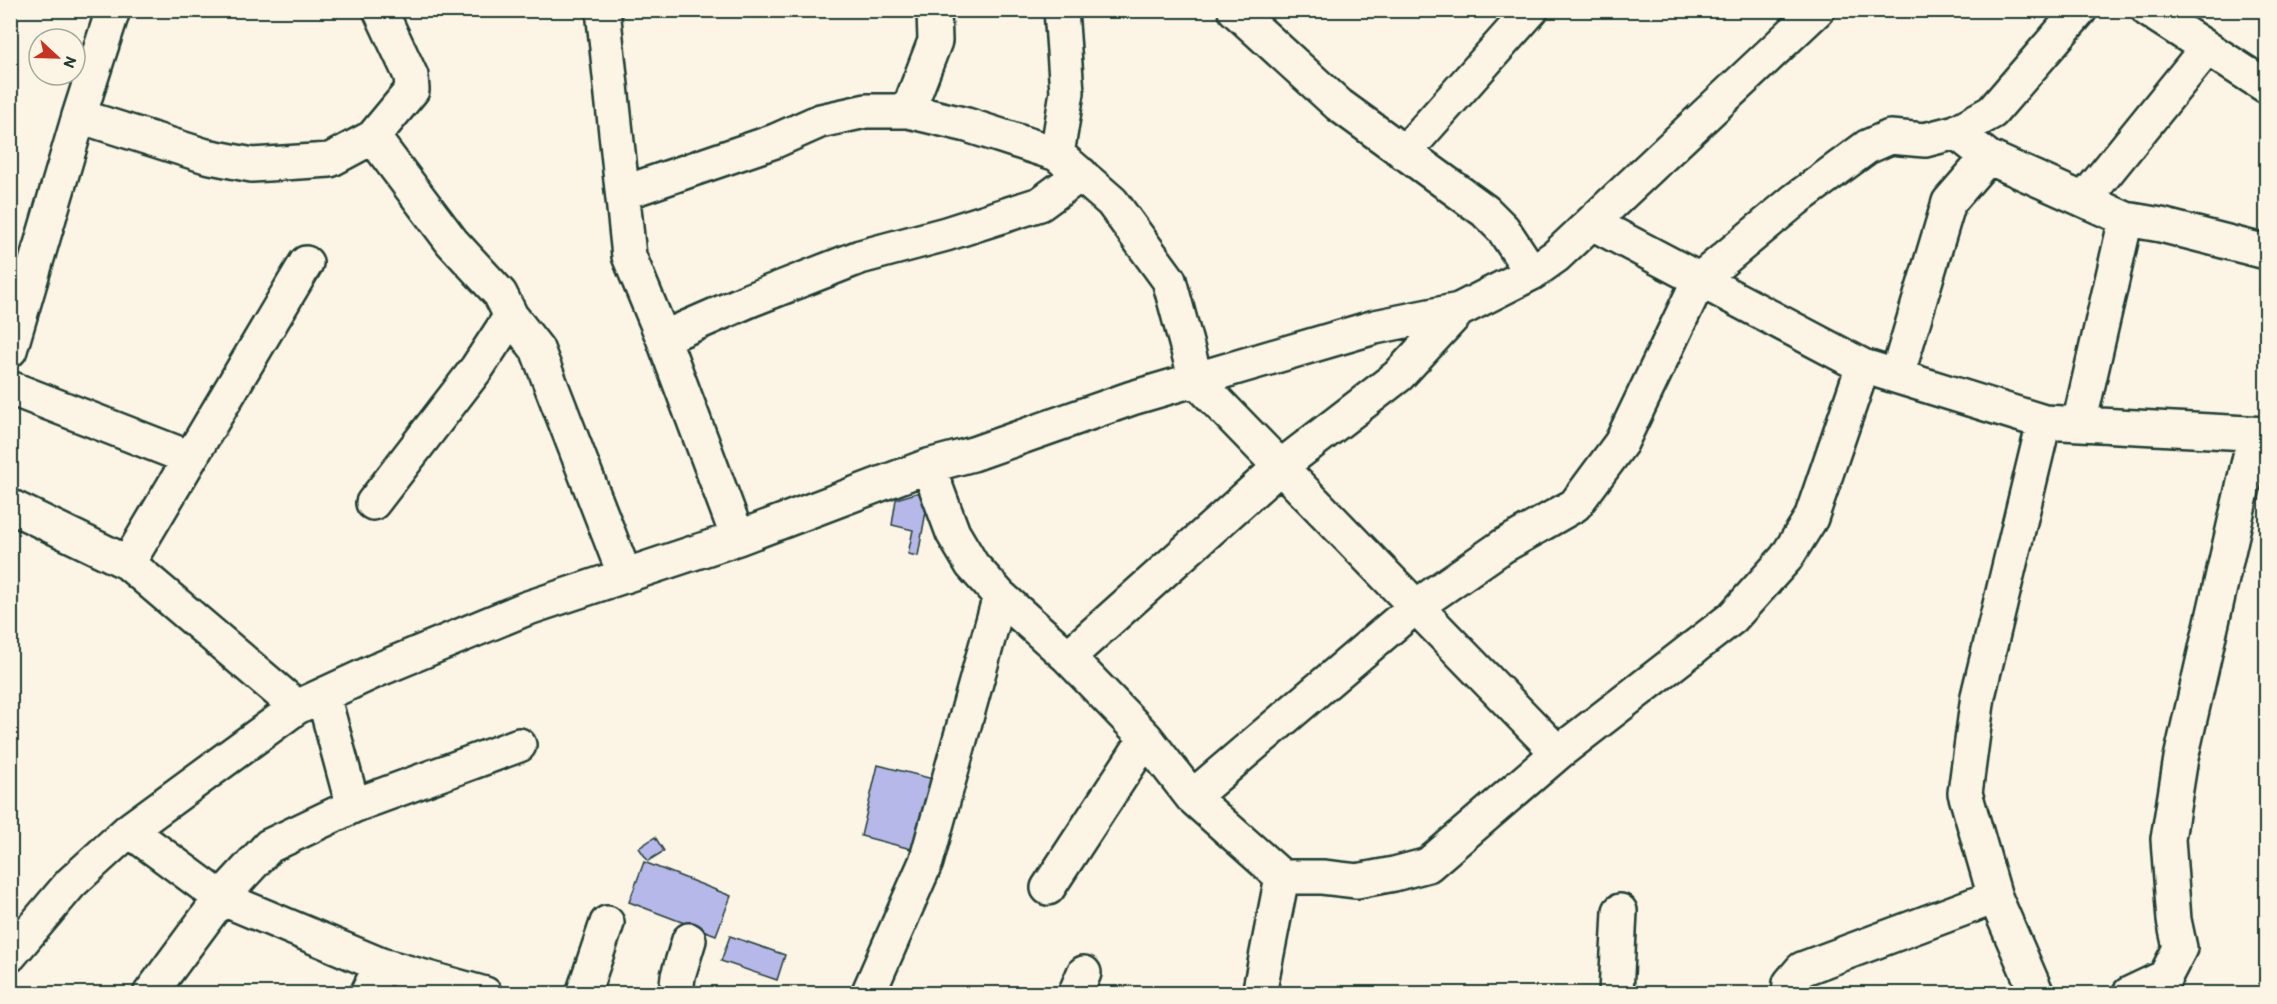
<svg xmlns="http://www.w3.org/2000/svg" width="2277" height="1004" font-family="Itim,sans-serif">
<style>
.building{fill:#b7b8ea;stroke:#1f3d34;stroke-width:1.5}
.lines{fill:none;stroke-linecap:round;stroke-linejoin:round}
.minor-casing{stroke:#1f3d34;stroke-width:38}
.minor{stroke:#fcf5e5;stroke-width:33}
</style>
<rect width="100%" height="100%" fill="#fcf5e5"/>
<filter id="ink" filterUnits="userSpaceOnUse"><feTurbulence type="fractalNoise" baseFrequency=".0167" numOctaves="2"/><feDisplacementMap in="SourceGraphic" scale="12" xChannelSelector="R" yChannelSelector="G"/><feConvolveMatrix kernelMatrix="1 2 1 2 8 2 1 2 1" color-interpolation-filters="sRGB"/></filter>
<g filter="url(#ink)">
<path class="building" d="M930,489L918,556L908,554L913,530L892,525L896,499Z
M878,765L937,780L919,851L861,836Z
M655,837L664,851L648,861L639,848Z
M644,862L731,896L716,935L629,902Z
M730,936L785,955L777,980L721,961Z"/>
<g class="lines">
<g class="minor-casing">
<path id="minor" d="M603,10L629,256L663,338L738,538
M1235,10L1339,105L1485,211L1503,229L1532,273
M2148,10L2266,86
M908,111L935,41L934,10
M79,116L206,156L252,165L330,160L373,137L412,90L411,76L380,10
M1956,132L1988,157L2126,219L2161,225L2266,252
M373,137L452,242L500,294L511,316L537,349L625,576
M1404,153L1531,10
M1057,154L1067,92L1061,10
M623,193L775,141L820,121L866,111H908L967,125L1057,154L1112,202L1169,280L1196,380L1558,753
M2084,200L2207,48
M1592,223L1863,366L2044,422L2266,434
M663,338L750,300L860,257L946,234L1040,204L1081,174
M10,350L79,116L113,10
M1897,376L1949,202L1988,157
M10,388L190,458
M2079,424L2126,219
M928,466L953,533L972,565L1000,596L1068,657L1146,738L1192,797L1282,877H1322L1357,881L1394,874L1428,865L1558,753L1732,618L1786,558L1811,518L1863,366
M373,503L477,368L511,316
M10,506L128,563L297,707
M128,563L306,263
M1068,657L1280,467L1398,376L1459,310
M323,695L353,806
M1192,797L1415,607L1503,546L1575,505L1621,443L1699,280L1795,200L1867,147L1890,137L1925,140L1956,132L1992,112L2080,10
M129,830L221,898L381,965L485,994
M1048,888L1146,738
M10,955L71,883L129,830L297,707L375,671L525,609L738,538L928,466L973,454L1132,398L1375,327L1459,310L1532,273L1556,256L1817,10
M150,994L221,898L269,846L353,806L519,745
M367,994L381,965
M583,994L607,923
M676,994L678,976L689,940
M868,994L926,862L1000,596
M1075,994L1084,973
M1259,994L1282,877
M1616,994L1620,911
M1789,994L1790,983L1802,969L1995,897
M2037,994L1995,897L1965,793L1978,696L2044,422
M2129,994L2165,977L2180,948L2174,920L2168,839L2181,758L2255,434"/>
</g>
<use href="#minor" class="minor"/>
</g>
</g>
<rect width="2277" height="1004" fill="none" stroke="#fcf5e5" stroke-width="36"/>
<rect x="18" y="18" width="2241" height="968" fill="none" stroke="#1f3d34" stroke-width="2" filter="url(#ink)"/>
<g transform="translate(57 57) rotate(112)"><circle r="28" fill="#fcf5e5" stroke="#a4ab9e" stroke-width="1.5"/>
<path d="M0-4.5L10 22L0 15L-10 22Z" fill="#c8321e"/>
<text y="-9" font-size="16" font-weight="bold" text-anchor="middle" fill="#1f3d34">N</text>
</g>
</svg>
